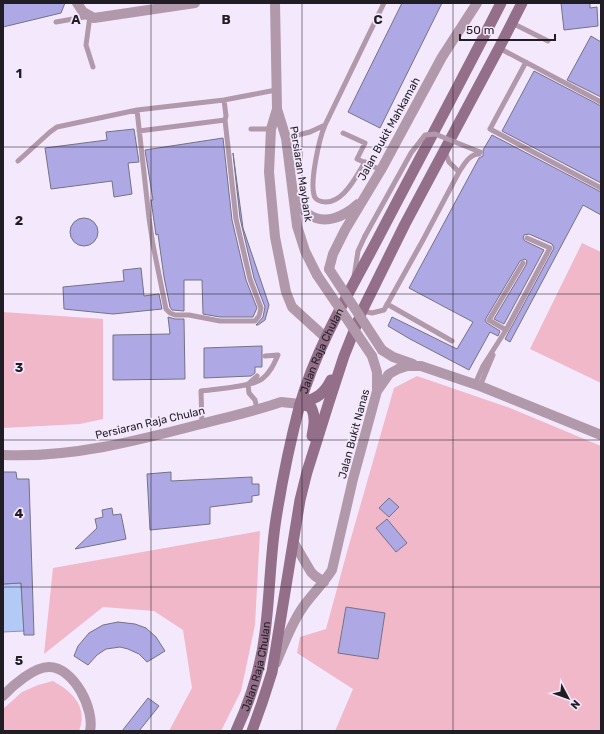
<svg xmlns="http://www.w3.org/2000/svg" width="604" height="734" font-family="Rubik,sans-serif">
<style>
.green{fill:#f1b8c9}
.water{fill:#b3caf7;stroke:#8796b8}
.building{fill:#aea9e5;stroke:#737285}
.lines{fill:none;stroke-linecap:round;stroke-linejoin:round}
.service{stroke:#b198aa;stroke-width:5}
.minor{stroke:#b198aa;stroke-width:10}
.secondary{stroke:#936f8a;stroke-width:11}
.service-bridge{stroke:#b198aa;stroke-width:5}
.minor-bridge{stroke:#b198aa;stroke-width:10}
.grid{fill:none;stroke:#211d24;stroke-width:1;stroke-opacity:0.55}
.labels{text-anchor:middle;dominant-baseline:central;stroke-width:3.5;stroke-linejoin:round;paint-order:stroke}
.street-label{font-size:11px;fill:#211d24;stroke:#f4e8fc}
.grid-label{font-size:13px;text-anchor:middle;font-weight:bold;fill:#211d24;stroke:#f4e8fc;stroke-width:3.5;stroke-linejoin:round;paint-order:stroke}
</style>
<rect width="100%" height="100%" fill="#f4e8fc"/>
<path class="green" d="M582,243L601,252V383L530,349Z
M3,312L103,319V419L80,424L3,428Z
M417,376L510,408L601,446V731H335L353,689L297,653L300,637L326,629L347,552L394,388Z
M260,531L255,625L241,691L221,731H169L192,688L183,630L154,611L103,607L44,654L53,568Z
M53,681C73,692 88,707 79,731H3V709L22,692L38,685Z"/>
<path class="water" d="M21,583L24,631L3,632V584Z"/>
<path class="building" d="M3,3H65L61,13L3,27Z
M402,3H442L380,128L348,112Z
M561,3H590V8L597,7L598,26L564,30Z
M591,36L601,42V97L567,80Z
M534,71L601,106V183L502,131Z
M134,129L139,162L128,163L132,194L114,197L112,181L51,189L45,148L107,140L106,132Z
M492,135L601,192V215L583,205L510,342L505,339L554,248L552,244L529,234L524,235L523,238L525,241L544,250L504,324L494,319L526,265L527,261L525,259L520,261L485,320L487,323L500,331L498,336L490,332L469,370L410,339L388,326L392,317L457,349L473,322L409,288L479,158L483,156V150Z
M223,138L232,220L246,280L257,308L253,317H220L203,314L202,280H184V311L172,310L170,307L164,277L158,234L156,235L151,200H153L145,150Z
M233,153L243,228L269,305L265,320L258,325H256L263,317L265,307L254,278L240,218Z
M70 232a14 14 0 1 1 28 0a14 14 0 1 1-28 0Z
M141,268L144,296L159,294L162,309L113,314L64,309L63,287L124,281L123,270Z
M168,317L175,319H184L185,379L113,380V335L170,334Z
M262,346V367H255V373L251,376L204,378V348Z
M3,472H16L17,479H29L34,635H24L21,583L3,584Z
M171,472V481L252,477V484H259V495L252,496V502L210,507V524L150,530L147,474Z
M389,498L399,507L389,517L379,508Z
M112,508L113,515L121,514L126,539L75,549L97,528L95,519L103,517L102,510Z
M387,519L407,543L396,552L376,528Z
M346,607L385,613L378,659L338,653Z
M118,622L135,624L146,628L156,637L165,651L147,662L139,654L128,649L120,647L106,649L97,655L88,665L74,656L78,646L89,633L103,625Z
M148,698L159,706L139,731H122Z"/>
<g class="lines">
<path class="service" d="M56,22L90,16L86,45L93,67
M512,23L548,41
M499,48L601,102
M526,62L490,129L601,188
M137,110L149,218L153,245L166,309L170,313L175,315H189L220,321H255L259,316L261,308L250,279L236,219L225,120
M325,125C319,139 310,181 314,195C315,200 321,202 326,202C333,202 339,198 344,193C353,184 359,172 365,162
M251,129H271
M139,131L225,120L226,116L224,100
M343,133L365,143L357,159L381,170
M286,138L310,132L325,125L384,3
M18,161L50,132L57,127L137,110L224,100L276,90
M459,172C464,165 469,154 479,154
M354,277L358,251L365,236
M387,304L452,341
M363,311L372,313L384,310L423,240L459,172L449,162L445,152
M506,330L489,320L523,263
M475,384L483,366L506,330L550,248L527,238
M480,386L493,355
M257,409L255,400L249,393L248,384L257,376
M202,424L201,391C216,389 251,387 262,379C270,373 274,364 278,355L265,356"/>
<path class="minor" d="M77,3L83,12L94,18L195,3
M275,3L277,109L286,138L297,226L305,251L317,275
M277,109L271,129L269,172L275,237L286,292L292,307L326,338
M294,197C298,202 303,210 308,214C325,226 345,216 358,204
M329,269L333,254L345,230L381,170L442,57L477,3
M382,350L393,357L413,364
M372,356L377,372V389
M3,455C71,458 136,441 201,424C228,417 255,411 281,402L300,404
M294,543L311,572L315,576L324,582
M276,663C284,644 291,624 303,607C312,594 324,583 332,570L353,479L377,391L389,374L398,369L407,366H421L480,386L601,435
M3,696C13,685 34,667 49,667C74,667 95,710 90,731"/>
<g class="secondary">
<path d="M300,404L311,407C316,417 314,426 312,436"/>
<path d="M300,404C316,398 323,396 331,380"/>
<path id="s1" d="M236,731C250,701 261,666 265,633C270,595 270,557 276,519C282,481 290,442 300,404C317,346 349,293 377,240C418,161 461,82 501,3"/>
<path d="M252,731L262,703L272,672L300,500L307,472L329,402L344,356L362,311L405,224L499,48L522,3"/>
</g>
<path class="service-bridge" d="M365,236L411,153L425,135L435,134L480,152"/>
<path class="minor-bridge" d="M329,269L382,350
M317,275L372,356"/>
</g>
<path class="grid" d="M151,3V731M302,3V731M453,3V731M3,147H601M3,294H601M3,440H601M3,587H601"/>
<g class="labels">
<g class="street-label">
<text transform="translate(389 129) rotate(-61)">Jalan Bukit Mahkamah</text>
<text transform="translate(301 174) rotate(81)">Persiaran Maybank</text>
<text stroke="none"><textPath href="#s1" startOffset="392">Jalan Raja Chulan</textPath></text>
<text transform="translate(150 423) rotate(-13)">Persiaran Raja Chulan</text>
<text transform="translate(354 434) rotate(-75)">Jalan Bukit Nanas</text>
<text stroke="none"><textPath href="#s1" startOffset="68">Jalan Raja Chulan</textPath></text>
</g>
</g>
<g class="grid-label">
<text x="76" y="24">A</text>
<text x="226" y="24">B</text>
<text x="378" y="24">C</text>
<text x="19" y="78">1</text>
<text x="19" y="225">2</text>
<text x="19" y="372">3</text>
<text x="19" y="518">4</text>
<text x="19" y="665">5</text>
</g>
<rect width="604" height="734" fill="none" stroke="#211d24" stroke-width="8"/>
<g transform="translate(568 698) rotate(131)" stroke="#f4e8fc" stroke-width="3" paint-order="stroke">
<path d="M0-3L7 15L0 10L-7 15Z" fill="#211d24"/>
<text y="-6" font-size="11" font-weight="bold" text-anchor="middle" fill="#211d24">N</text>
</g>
<path d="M460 34v6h95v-6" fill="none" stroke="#211d24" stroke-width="2"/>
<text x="466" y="34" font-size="12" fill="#211d24" stroke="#f4e8fc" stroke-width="3" paint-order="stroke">50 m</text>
</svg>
